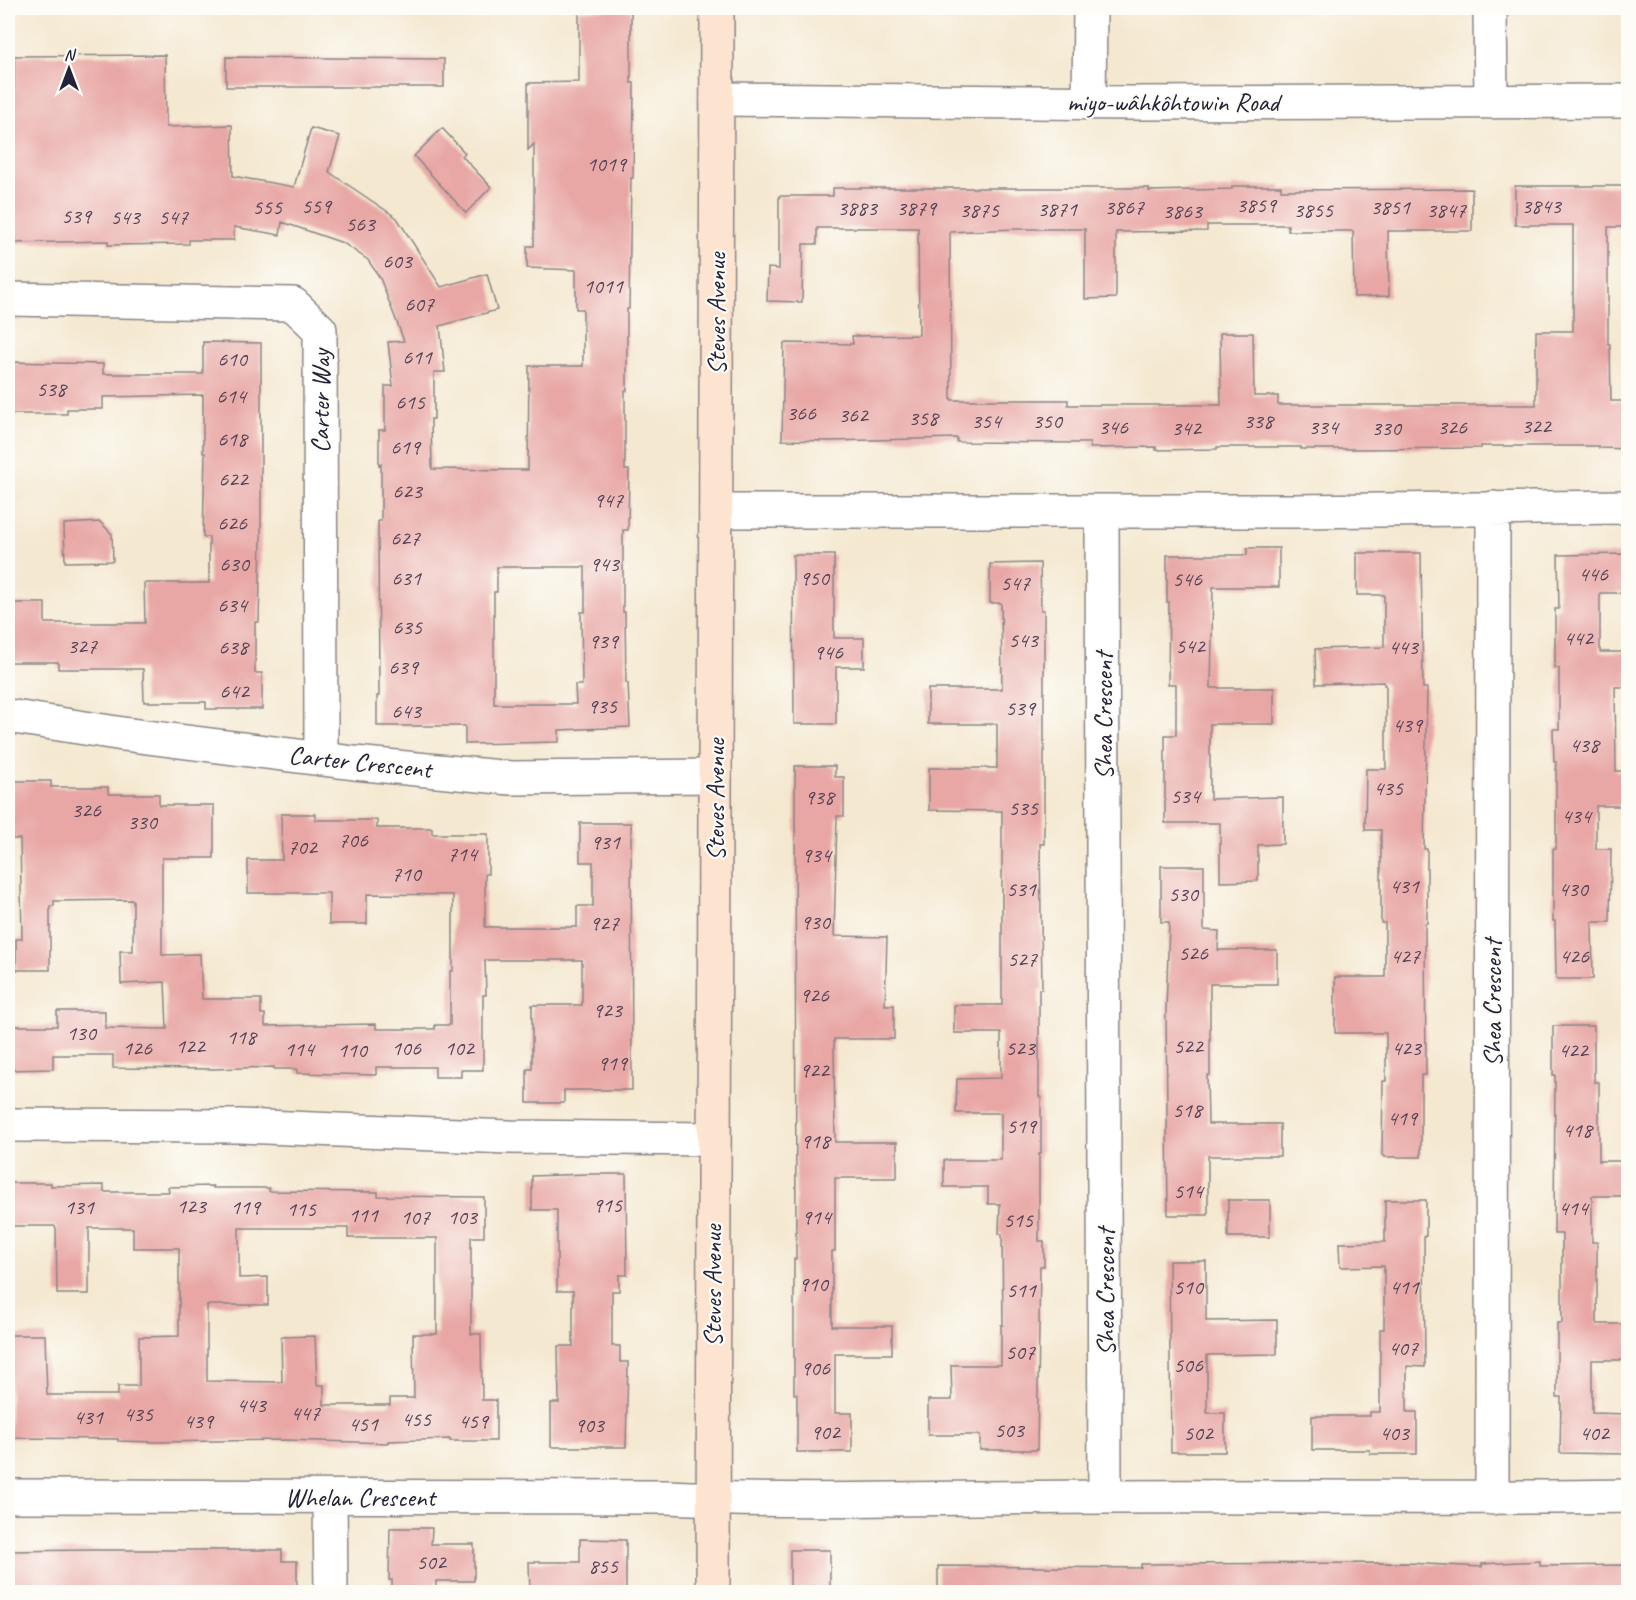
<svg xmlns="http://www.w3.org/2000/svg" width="1636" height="1600" font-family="Caveat,sans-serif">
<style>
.building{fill:#e8a7a5;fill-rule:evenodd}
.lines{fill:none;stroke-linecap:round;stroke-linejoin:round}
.street-casing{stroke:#8b8586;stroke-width:36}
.secondary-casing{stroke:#8b8586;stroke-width:36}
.street{stroke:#fff;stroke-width:33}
.secondary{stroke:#fde4d0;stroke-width:33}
.labels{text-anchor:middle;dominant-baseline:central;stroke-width:4.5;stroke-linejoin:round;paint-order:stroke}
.number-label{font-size:22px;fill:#544356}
.street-label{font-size:26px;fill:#22223b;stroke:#fdfcf7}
</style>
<rect width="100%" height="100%" fill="#fdfcf7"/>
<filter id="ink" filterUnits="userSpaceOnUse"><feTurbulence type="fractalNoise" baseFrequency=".0167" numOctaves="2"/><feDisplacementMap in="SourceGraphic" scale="12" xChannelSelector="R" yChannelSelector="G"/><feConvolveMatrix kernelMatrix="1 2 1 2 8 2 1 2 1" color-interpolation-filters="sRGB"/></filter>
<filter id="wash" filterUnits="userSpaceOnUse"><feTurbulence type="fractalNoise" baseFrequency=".008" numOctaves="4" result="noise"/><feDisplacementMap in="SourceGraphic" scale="24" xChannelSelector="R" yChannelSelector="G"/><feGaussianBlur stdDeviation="1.35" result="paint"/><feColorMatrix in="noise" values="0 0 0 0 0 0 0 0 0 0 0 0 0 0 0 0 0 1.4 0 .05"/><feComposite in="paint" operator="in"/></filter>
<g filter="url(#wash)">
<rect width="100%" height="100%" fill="#f4e8d0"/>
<g id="blocks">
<path class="building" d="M579,10H631V83H634L633,178H631L629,309H627V391H625V470H629L628,530H623V612H625L626,683H628L630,727L559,730V742L465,744V726H377V696H379L378,521H381V464L379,465V430H385V386H393L388,342L404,341L380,278L368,260L343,243L282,222L280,235L234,227V240H189V244L108,245V241L12,243L13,168H8V129H14V56L165,55L166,127L232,125L233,176L294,187L311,128L340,136L329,172L397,218L441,287L487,274L497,310L440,326L445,372H434V419H431L432,469L528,470L529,366H583V309H576V270L527,268V246H534V144L528,150V83L579,82ZM497,567H585V612H581L582,685H575L576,704H494V592H497Z
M226,57L444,59V87H226Z
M442,128L465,153L462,156L491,187L466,213L414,156Z
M1232,186H1281V190L1472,189V231H1388L1389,296L1354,297L1353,231H1288V225H1207V231L1116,232V298L1085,299V229H1015L950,232L951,400H1068V405H1221L1220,333H1253L1254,396H1278V405H1536V331H1573V225H1515V186H1629V227H1608V344H1610L1611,401H1629V449L1599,448V446H1481V448L1357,449H1301V447H1217V449L1156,450V447L1090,448V443L957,442V438L829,441L782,440L784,343L853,344L852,336L919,335L918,228H817V244H803L802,302L767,301L768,268L779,269V196H833V188H1149V191L1232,189Z
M203,342L261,343V537L259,622H255V673H262V709H206V702H144L143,669H58V662H8V603H45V623H145L144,583H209V537H203L205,453H203V395L103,397V409H67V414H8V362L103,364V374H203Z
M100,522L112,534L113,561L65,562L64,524Z
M1247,548H1279V587H1213L1211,688H1274V724H1210V799L1283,797V844L1258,845V881L1220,882V823H1165V735H1176V684H1168L1169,602H1167V555H1247Z
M1357,553H1421L1423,688H1427L1424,849H1427V923H1425L1426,1075H1421V1157H1385L1382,1155L1383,1081H1386V1033H1335V977H1385V923H1381V830H1365L1366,769H1386V685H1384V682L1316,684L1315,649L1384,647V595H1357Z
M1629,554V593H1600V652H1629V687H1615L1616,771H1629V806H1596V849H1611L1610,922H1592L1593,979H1556L1555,921H1553V849H1556V762H1554L1553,729H1559V668H1555V609H1559L1558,555Z
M793,555H834V638H864V667H836V724H794Z
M1040,563L1041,610H1044V844H1040L1042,989H1039V1097H1041V1154H1039V1241H1044V1266H1040L1037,1450H980V1435H928V1400H952L951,1365H1001V1325H1003L1002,1234H999L1000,1204H988V1187H944V1160H1001V1113H956L957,1079L1001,1078V1033H954V1005H1002V811L929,810V768H997V724H928V689H1002L1001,603H990V564Z
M795,766H835V777H844V816H837L834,936L887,937L885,1005H894V1039H834L835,1142H897V1178H835V1251H832V1326H892V1354H835V1413H852V1452H797V1394H794V1259H796Z
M12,781H51V787H108V794H159V805H214V858H162V955L200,954L202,999H261V1014H265V1026L376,1024V1029H435V1025H450V971H453V895L367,894V924H329V893H248V860H282L281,814H315V820H377V828H432V834H488V874H485V927H577V906H593V862H580V823H631L632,1090H564V1103H527V1069H532V1005H582V960H485L486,995H483V1070H461V1077H435V1067H376V1075L297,1073V1069H274V1067L214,1069L113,1068V1055H53V1069L8,1070V1026H57V1011H105V1028L167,1029L165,982L121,984L120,951H133V900L54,901V906H50V970H16V939H22L20,839H12Z
M1161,866H1204V930L1219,931L1218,950H1277V984H1210V1075H1207L1208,1124H1280V1156H1208V1215H1168L1166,1010L1169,922H1161Z
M1553,1026H1594V1082H1599V1161H1629V1196H1592V1242H1597V1324H1629V1360H1592V1413L1629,1414V1454L1560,1453L1561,1397H1557V1323H1562V1234H1554L1555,1075H1553Z
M587,1174H626L627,1275H619V1291H612V1346H620V1362H628L626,1447H551V1403H559L558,1346H573V1291H557V1210H532V1176Z
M8,1183H51V1186L104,1185V1192H169L168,1187L213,1186V1188H269V1191L378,1192V1196L484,1197V1237H471V1334H481L482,1400H496V1441H450V1439L388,1441V1443L285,1440L158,1442L118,1441V1439L10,1438V1335H45L47,1395H118V1386H139V1337L179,1336V1248H133V1228H89V1294H57L56,1228L54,1226H8ZM239,1228H348V1238H437V1334H413L414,1398H390V1405H324V1385H317L315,1336L281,1337L282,1382L207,1381V1305H268V1277L239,1278Z
M1228,1200H1270V1237H1228Z
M1385,1200H1426V1236H1424L1425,1367L1407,1366V1412H1417V1454H1370V1450H1312V1416H1370V1412H1380V1329H1384V1266L1340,1267L1339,1243L1385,1242Z
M1169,1261H1206V1321L1277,1320V1354L1207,1355V1413H1225V1452H1171Z
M390,1528H432L431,1544H474V1581H436V1593H392V1580H389Z
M580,1539L626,1540V1593H530L529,1562H580Z
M91,1550H282V1561H297V1593L8,1592V1551Z
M790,1550H830V1593H790Z
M1540,1561V1566L1629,1565V1593H938V1566L1141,1568V1564L1408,1563L1482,1567V1564Z"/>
</g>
</g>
<g filter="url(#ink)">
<use href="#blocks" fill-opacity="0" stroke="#8b8586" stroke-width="1.5"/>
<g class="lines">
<g class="street-casing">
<path id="street" d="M1490,8L1491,102
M717,99L1131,103L1628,101
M1089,102L1090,8
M8,299L293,304L320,330L321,759
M716,511H1295L1628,507
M1102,511L1105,1497
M8,716L123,734L354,763L511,778L715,776
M8,1125L240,1126L508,1137L713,1139
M8,1496L666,1497C813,1503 959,1497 1106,1497C1280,1496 1454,1499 1628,1496
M330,1497L331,1592
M1492,1498L1493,508"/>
</g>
<g class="secondary-casing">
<path id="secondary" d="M713,1592L717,8"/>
</g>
<use href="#street" class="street"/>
<use href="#secondary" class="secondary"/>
</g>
</g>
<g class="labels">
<g class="number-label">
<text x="606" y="164">1019</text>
<text x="1256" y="205">3859</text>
<text x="316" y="206">559</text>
<text x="1541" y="206">3843</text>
<text x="267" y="207">555</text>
<text x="1124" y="207">3867</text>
<text x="1390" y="207">3851</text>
<text x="857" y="208">3883</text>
<text x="916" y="208">3879</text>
<text x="1057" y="209">3871</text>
<text x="979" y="210">3875</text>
<text x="1313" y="210">3855</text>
<text x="1446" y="210">3847</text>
<text x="1182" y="211">3863</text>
<text x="76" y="216">539</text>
<text x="125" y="217">543</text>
<text x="173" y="217">547</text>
<text x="360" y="224">563</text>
<text x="397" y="261">603</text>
<text x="603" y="286">1011</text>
<text x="419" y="304">607</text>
<text x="417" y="357">611</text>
<text x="232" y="359">610</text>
<text x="51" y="389">538</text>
<text x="231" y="396">614</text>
<text x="410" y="402">615</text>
<text x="801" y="413">366</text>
<text x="853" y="415">362</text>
<text x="923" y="418">358</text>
<text x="986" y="421">354</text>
<text x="1047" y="421">350</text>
<text x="1258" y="421">338</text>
<text x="1536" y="426">322</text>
<text x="1113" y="427">346</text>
<text x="1323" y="427">334</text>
<text x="1452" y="427">326</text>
<text x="1186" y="428">342</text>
<text x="1386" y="428">330</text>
<text x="232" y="439">618</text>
<text x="405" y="447">619</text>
<text x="233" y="479">622</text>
<text x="407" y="491">623</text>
<text x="608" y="500">947</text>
<text x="232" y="523">626</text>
<text x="405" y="538">627</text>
<text x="234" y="564">630</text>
<text x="604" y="564">943</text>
<text x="1593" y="574">446</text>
<text x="406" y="578">631</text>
<text x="814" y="578">950</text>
<text x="1187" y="579">546</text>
<text x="1015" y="583">547</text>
<text x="232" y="605">634</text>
<text x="407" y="627">635</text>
<text x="1578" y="638">442</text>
<text x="1023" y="640">543</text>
<text x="603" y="641">939</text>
<text x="82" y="646">327</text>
<text x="1190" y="646">542</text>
<text x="233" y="647">638</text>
<text x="1403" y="647">443</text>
<text x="828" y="652">946</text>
<text x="403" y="667">639</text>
<text x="234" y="691">642</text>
<text x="602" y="706">935</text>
<text x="1020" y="708">539</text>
<text x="406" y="711">643</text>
<text x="1407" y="725">439</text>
<text x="1584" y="745">438</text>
<text x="1388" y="788">435</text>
<text x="1185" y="796">534</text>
<text x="819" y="797">938</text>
<text x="1023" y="808">535</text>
<text x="86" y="810">326</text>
<text x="1576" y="816">434</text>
<text x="142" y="822">330</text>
<text x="353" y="840">706</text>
<text x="605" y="842">931</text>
<text x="302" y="847">702</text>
<text x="462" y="854">714</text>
<text x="816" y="855">934</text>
<text x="406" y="874">710</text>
<text x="1404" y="886">431</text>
<text x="1021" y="889">531</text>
<text x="1573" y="889">430</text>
<text x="1183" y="894">530</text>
<text x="815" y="922">930</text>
<text x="604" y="923">927</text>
<text x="1193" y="953">526</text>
<text x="1405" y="956">427</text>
<text x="1574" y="956">426</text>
<text x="1022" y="959">527</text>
<text x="814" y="995">926</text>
<text x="607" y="1010">923</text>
<text x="81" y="1033">130</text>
<text x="241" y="1037">118</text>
<text x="190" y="1046">122</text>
<text x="1188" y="1046">522</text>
<text x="137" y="1048">126</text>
<text x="406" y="1048">106</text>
<text x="459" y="1048">102</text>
<text x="1020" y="1048">523</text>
<text x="1406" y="1048">423</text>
<text x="299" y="1049">114</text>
<text x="352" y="1050">110</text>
<text x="1573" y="1050">422</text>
<text x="612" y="1063">919</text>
<text x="814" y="1070">922</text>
<text x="1187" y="1110">518</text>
<text x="1402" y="1118">419</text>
<text x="1021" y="1126">519</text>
<text x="1577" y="1130">418</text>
<text x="815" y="1141">918</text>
<text x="1188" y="1191">514</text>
<text x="607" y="1205">915</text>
<text x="191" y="1206">123</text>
<text x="79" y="1207">131</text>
<text x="245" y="1207">119</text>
<text x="1573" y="1208">414</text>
<text x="301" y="1209">115</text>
<text x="363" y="1215">111</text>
<text x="415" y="1217">107</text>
<text x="462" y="1217">103</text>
<text x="816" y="1217">914</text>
<text x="1018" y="1220">515</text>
<text x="813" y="1284">910</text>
<text x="1188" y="1287">510</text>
<text x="1404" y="1287">411</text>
<text x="1021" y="1290">511</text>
<text x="1403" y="1348">407</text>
<text x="1020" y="1352">507</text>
<text x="1188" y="1365">506</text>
<text x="815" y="1368">906</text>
<text x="251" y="1405">443</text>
<text x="305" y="1413">447</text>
<text x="138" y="1414">435</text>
<text x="88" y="1417">431</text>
<text x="416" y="1419">455</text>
<text x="198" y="1421">439</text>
<text x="473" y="1421">459</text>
<text x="363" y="1424">451</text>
<text x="589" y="1425">903</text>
<text x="1009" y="1430">503</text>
<text x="825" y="1432">902</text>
<text x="1198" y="1433">502</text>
<text x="1394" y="1433">403</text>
<text x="1594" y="1433">402</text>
<text x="431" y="1562">502</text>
<text x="603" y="1566">855</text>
</g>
<g class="street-label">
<text x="1173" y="102">miyo-wâhkôhtowin Road</text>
<text transform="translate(716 314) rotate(-90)">Steves Avenue</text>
<text transform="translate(320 401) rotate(-90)">Carter Way</text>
<text transform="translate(1103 716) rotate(-90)">Shea Crescent</text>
<text transform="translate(360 762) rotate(6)">Carter Crescent</text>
<text transform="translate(715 800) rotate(-90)">Steves Avenue</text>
<text transform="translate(1492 1003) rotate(-90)">Shea Crescent</text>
<text transform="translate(712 1286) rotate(-90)">Steves Avenue</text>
<text transform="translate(1105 1292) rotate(-90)">Shea Crescent</text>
<text x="360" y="1497">Whelan Crescent</text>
</g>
</g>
<rect width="1636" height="1600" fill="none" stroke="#fdfcf7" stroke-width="30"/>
<g transform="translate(69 69)" stroke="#fdfcf7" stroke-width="4.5" paint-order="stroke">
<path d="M0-4.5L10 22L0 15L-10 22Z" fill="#22223b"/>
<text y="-9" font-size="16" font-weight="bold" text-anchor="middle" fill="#22223b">N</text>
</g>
</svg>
